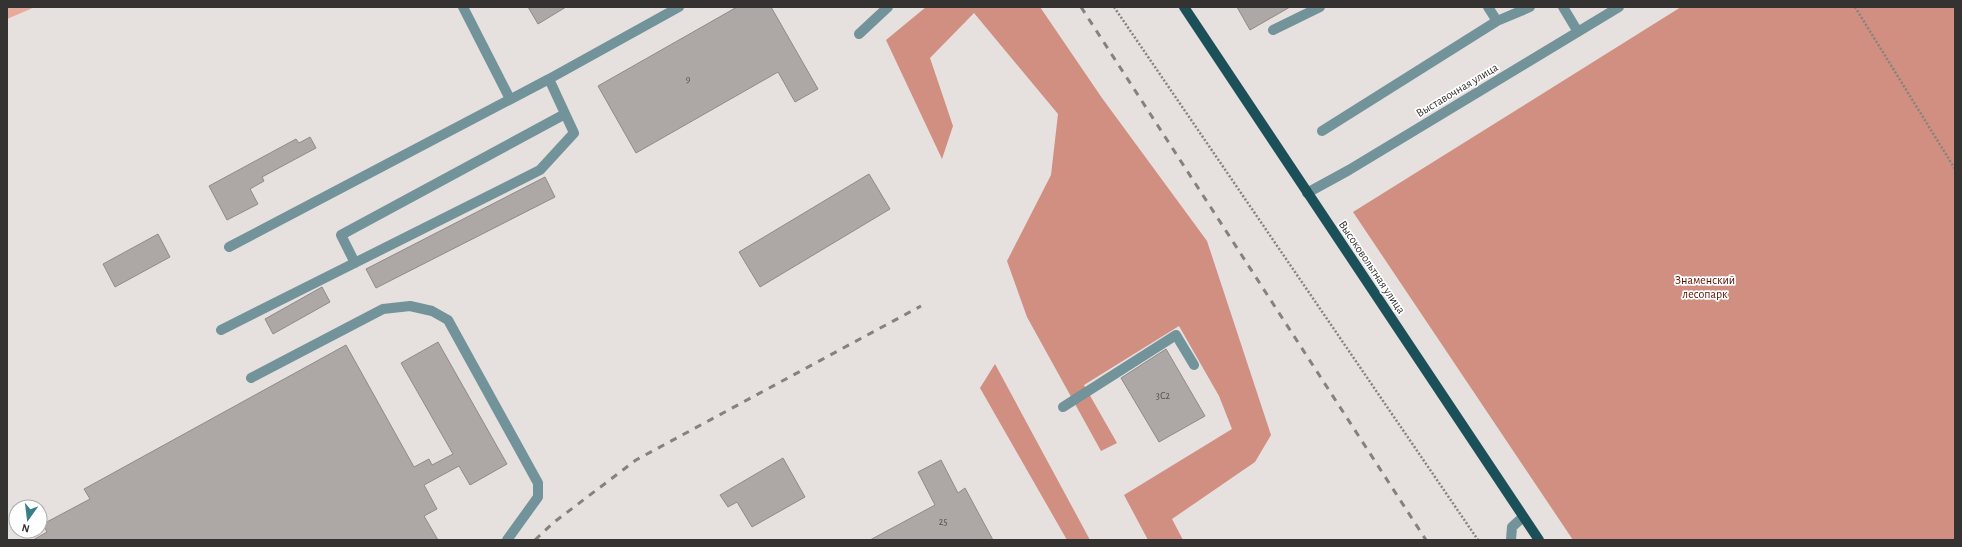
<svg xmlns="http://www.w3.org/2000/svg" width="1962" height="547" font-family="'Alegreya Sans',sans-serif">
<style>
.green{fill:#e7ab9d}
.forest{fill:#d08f80}
.building{fill:#ada8a6;stroke:#908a89}
.lines{fill:none;stroke-linecap:round;stroke-linejoin:round}
.path{stroke:#868281;stroke-width:2.5;stroke-dasharray:2 2;stroke-linecap:butt}
.minor{stroke:#729399;stroke-width:10}
.major{stroke:#1b5058;stroke-width:10}
.rail{stroke:#84817f;stroke-width:3;stroke-dasharray:7 7;stroke-linecap:butt}
.labels{text-anchor:middle;dominant-baseline:central;stroke-width:3.5;stroke-linejoin:round;paint-order:stroke}
.number-label{font-size:10px;fill:#53504f}
.street-label{font-size:12px;fill:#353332;stroke:#fff}
.park-label{font-size:12px;fill:#5d0f01;stroke:#fff}
</style>
<rect width="100%" height="100%" fill="#e6e0de"/>
<path class="green" d="M7,7H35L7,19Z"/>
<path class="forest" d="M926,7H1040L1102,98L1207,241L1271,435L1255,462L1172,519L1183,540H1148L1124,495L1232,429L1219,396L1179,326L1084,385L1117,443L1101,451L1027,317L1007,261L1051,175L1058,114L974,13L930,58L953,126L942,159L886,40Z
M1681,7H1955V540H1573L1353,212Z
M995,364L1090,540H1067L980,388Z"/>
<path class="building" d="M528,7H566L538,24Z
M737,7H771L818,89L795,102L778,72L636,153L598,86Z
M1237,7H1290L1250,30Z
M310,137L316,148L262,177L264,181L250,189L258,204L227,220L209,186L296,139L299,143Z
M869,174L890,209L760,287L739,252Z
M545,177L555,197L376,288L366,269Z
M158,234L170,257L115,287L103,264Z
M322,287L330,302L273,334L265,319Z
M438,342L507,464L470,485L459,466L424,485L437,509L424,516L438,540H33L47,532L43,524L90,499L84,489L346,345L414,467L429,459L432,465L453,454L401,363Z
M1166,349L1205,416L1159,442L1121,378Z
M783,458L805,497L752,527L737,502L728,507L720,495Z
M941,460L958,493L965,488L993,540H870L935,505L918,472Z"/>
<g class="lines">
<path class="path" d="M1114,7L1478,540
M1855,7L1955,169"/>
<path class="minor" d="M463,7L510,99
M1488,7L1497,21
M1563,7L1578,32
M1273,30L1320,7
M859,34L888,7
M1322,131L1497,21L1530,7
M1307,193L1349,170L1619,7
M229,247L549,79L679,7
M355,263L341,235L565,114
M221,330L540,170L574,133L549,79
M251,378L383,309L410,306L432,311L448,320L538,483V497L507,540
M1063,407L1176,335L1194,365
M1511,540L1512,527L1523,517"/>
<path class="major" d="M1184,7L1539,540"/>
<path class="rail" d="M1081,7L1426,540
M535,540L553,523L636,460L921,306"/>
</g>
<g class="labels">
<g class="number-label">
<text x="688" y="79">9</text>
<text x="1163" y="396">3С2</text>
<text x="943" y="522">25</text>
</g>
<g class="street-label">
<text transform="translate(1457 90) rotate(-31)">Выставочная улица</text>
<text transform="translate(1372 267) rotate(56)">Высоковольтная улица</text>
</g>
<g class="park-label">
<text x="1705" y="280">Знаменский<tspan x="1705" dy="14">лесопарк</tspan></text>
</g>
</g>
<rect width="1962" height="547" fill="none" stroke="#353332" stroke-width="16"/>
<g transform="translate(28 519) rotate(194)"><circle r="19" fill="#ffffff" stroke="#aeadad"/>
<path d="M0-3L7 15L0 10L-7 15Z" fill="#387e89"/>
<text y="-6" font-size="11" font-weight="bold" text-anchor="middle" fill="#353332">N</text>
</g>
</svg>
